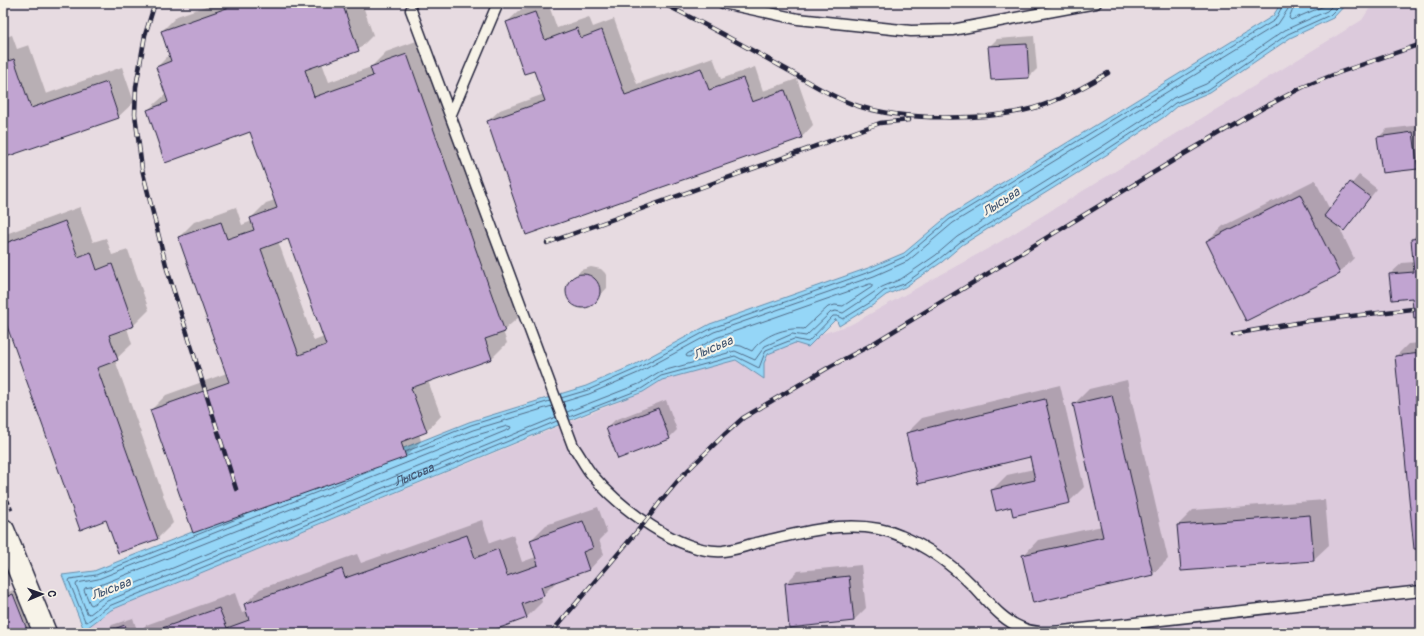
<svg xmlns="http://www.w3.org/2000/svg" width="1424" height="636" font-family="Pangolin,sans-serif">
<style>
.built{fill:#dccadc}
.water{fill:#95d6f7;stroke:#678eac}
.shadow{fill:#0003;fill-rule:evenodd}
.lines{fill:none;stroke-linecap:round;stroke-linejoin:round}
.shore{stroke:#506a86;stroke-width:1}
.building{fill:#c1a4d1;stroke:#22223b;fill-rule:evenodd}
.lane-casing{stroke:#22223b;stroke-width:13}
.secondary-casing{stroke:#22223b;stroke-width:25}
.path{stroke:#22223b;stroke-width:2.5;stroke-dasharray:4 3;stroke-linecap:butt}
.lane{stroke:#f7f3e8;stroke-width:10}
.secondary{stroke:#f7f3e8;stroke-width:22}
.rail-casing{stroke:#22223b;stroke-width:4.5}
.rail{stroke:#f7f3e8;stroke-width:3;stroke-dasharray:9;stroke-linecap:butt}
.labels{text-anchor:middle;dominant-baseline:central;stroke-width:4;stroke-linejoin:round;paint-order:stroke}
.water-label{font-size:13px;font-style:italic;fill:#445873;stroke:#f7f3e8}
</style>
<rect width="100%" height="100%" fill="#e7dbe1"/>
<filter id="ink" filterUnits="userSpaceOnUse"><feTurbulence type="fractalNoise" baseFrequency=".025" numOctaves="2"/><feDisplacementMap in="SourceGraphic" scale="8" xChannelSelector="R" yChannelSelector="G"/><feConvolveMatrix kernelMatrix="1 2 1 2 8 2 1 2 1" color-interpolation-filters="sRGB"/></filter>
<g filter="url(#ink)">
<path class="built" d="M1373,3H1421V633H80L111,610L643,392L662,380L737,360L850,325L998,243L1362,20Z"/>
<path class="water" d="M1281,3H1347L1333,18L1290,38L1210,92L1177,106L1164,117L1111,152L962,245L942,262L905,287L886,295L873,305L839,326L836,319L808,347L795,343L768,354L764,363V379L736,360L662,380L643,392L602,407L111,610L84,630L62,575L94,571L469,422L586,386L634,365L710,324L871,267L904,253L948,216L1273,16Z"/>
<path class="shadow" d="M215,3H362L373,35L358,50L322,63L329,82L371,67L386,52L422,39L520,316L503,331L507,343L492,358L428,381L441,416L426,432L419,434L421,441L406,456L194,532L151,410L166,395L227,373L179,237L194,222L236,207L242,225L252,221L251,218L266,203L275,200L251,131L148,110L166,94L157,67L170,54L162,31L177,16ZM289,237L324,337L314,341L278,241Z
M541,3H548L557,28L589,17L593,27L614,19L637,84L713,57L721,79L755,67L763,91L797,79L813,125L802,137L488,121L500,110L544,94L535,69L507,22L519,11Z
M12,35L17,49L29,45L46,94L122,67L134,102L118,117L3,157V38Z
M1034,36L1037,69L1029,77L989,47L997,39Z
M1421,125V164L1417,168L1379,137L1387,129Z
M1359,175L1377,189L1344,230L1338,225L1354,258L1339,273L1207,241L1223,226L1315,180L1330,210Z
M80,207L93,242L106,238L112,255L128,250L149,310L134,325L127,328L132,344L115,360L173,523L158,538L118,552L107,519L3,312V235Z
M1421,230V317L1413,297L1390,274L1402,263L1414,262L1412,239Z
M591,267L601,269L605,273L607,277V288L592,304L582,306L572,302L568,293V288L573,279L581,270Z
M1421,343V548L1396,356L1408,344Z
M1127,380L1168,559L1153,574L1023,556L1038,540L1102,526L1074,404L1089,389Z
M1060,385L1084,487L1069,502L1012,506L992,490L1007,475L1034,469L1031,456L907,433L922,418Z
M666,400L677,430L669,438L607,428L615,420Z
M1325,500L1329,545L1313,560L1178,525L1193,510Z
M598,507L607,532L599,540L604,554L589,570L558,580L543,595L540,596L542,602L526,618L483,633H104L112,625L133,618L138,633L146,625L235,593L242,613L248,611L245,604L260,589L357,554L361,563L482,520L490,543L513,535L522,562L536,557L531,540L546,525Z
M861,565L866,608L854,620L786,583L798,571Z
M21,587L39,633H8L3,621V594Z
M836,628L837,633H811Z"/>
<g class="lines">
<g class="shore">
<path d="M1295,3L1289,18L1291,20L1324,6L1327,3"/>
<path d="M870,284H872V287L843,306L835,305L828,307L804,329C786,327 763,335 752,351L741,346L735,345L688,357L686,356L687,354L716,338Z"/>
<path d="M561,398L588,390L636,369L712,328L872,271L906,256L950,219L1275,20L1284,3"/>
<path d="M563,402L589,394L638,373L714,332L874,276L908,261L953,223L1278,24L1288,9L1289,3"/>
<path d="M567,412L639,384L659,372L735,351L755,360L765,346L792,334L806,336L831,312L836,311L843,313L882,287L901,279L936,255L957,237L1106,144L1158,110L1173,98L1206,84L1285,30L1327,11L1335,3"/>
<path d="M569,417L641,389L661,376L735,356L759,368L766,350L794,339L808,342L833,316H837L843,319L871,302L884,291L904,284L939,259L960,242L1108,149L1161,114L1175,103L1209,89L1288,34L1330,15L1342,3"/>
<path d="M508,426L511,427L510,429L105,596L92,605L90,604L84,590L85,588L100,585L474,436Z"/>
<path d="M405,452L471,425L550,401"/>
<path d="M407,456L473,430L552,406"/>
<path id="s1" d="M373,470L98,579L77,583L76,585L87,613L90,614L107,601L556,417"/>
<path d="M244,516L96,575L70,579L69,581L85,621L87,622L109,606L557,421"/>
</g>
</g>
<path class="building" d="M241,3H342L359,51L305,70L314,97L373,76L370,67L407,54L505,332L485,339L492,359L411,388L427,432L401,442L406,457L193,533L150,410L229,382L178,237L221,222L227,239L254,230L250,218L277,208L250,132L165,163L147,110L168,102L156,67L171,61L161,31ZM288,239L326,345L299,355L261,249Z
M535,12L545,40L577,28L581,38L602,30L625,95L701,68L709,90L743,78L752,102L785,90L802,138L526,235L487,121L545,101L534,71L524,74L506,22Z
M1027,44L1029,78L991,80L988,46Z
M14,59L31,108L107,82L119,118L3,158V63Z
M1413,132L1418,169L1382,173L1377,137Z
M1350,182L1370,197L1344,231L1324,216Z
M1300,194L1340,274L1246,321L1206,241Z
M65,221L78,257L91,252L97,270L112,264L134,326L109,335L118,360L97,368L158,539L118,553L106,520L80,530L3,315V244Z
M1421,238V318L1414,319L1412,298L1392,300L1389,274L1414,272L1411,239Z
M566 291a17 17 0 1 1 34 0a17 17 0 1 1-34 0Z
M1421,353V549H1414L1395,356Z
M1112,395L1153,575L1033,603L1022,555L1103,537L1073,404Z
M1045,399L1070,503L1013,516L1011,507L996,511L991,490L1035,480L1030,457L918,484L906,433Z
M658,408L670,439L618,459L606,428Z
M1310,515L1314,561L1181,571L1177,525Z
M583,521L593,548L583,552L589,570L541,587L544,596L522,604L527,618L486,633H148L219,608L227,628L249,620L244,604L342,569L345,578L467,535L475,558L498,549L507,576L538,565L530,540Z
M849,576L854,621L789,628L785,583Z
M13,594L26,627L29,633H6L3,624V598Z
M125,625L128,633H103Z"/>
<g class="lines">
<g class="lane-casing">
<path id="lane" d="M723,3L798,19L911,31L952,30L1096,3
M411,10L573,446C580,455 585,467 593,476C619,507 680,554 723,551C732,550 743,547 752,544C799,534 854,515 901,536C928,547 951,564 972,585C988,601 1000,619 1022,628C1035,634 1049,632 1063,631L1421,591
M451,114L498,3"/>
</g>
<g class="secondary-casing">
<path id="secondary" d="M3,530L45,633"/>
</g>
<path class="path" d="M3,487L12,510"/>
<use href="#lane" class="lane"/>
<use href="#secondary" class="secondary"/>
<g class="rail-casing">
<path id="rail" d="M155,3L145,35L136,87L135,114L142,169L167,269L236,489
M662,3C703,23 743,45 782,67C806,80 829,96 855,105C901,121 987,121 1034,108C1061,100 1084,87 1108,73
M547,243L863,129L880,123L909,120
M1233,334L1308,321L1413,309
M551,633L645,522L661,501L682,476L724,435L743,418L831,366L869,346L1184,154L1263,108L1303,87L1338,73L1421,44"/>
</g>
<use href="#rail" class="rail"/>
</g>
</g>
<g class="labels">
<g class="water-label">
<text transform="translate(1001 202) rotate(-33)">Лысьва</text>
<text transform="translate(713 348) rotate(-23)">Лысьва</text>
<text stroke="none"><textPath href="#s1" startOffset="706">Лысьва</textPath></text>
<text transform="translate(111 589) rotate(-21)">Лысьва</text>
</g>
</g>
<rect width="1424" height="636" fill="none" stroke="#f7f3e8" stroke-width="16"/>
<rect x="8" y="8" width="1408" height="620" fill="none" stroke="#22223b" stroke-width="1.5" filter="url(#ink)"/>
<g transform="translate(42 594) rotate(88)" stroke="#f7f3e8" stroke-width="3" paint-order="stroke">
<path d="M0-3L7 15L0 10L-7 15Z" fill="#22223b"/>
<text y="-6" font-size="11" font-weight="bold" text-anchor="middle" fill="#22223b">С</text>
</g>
</svg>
